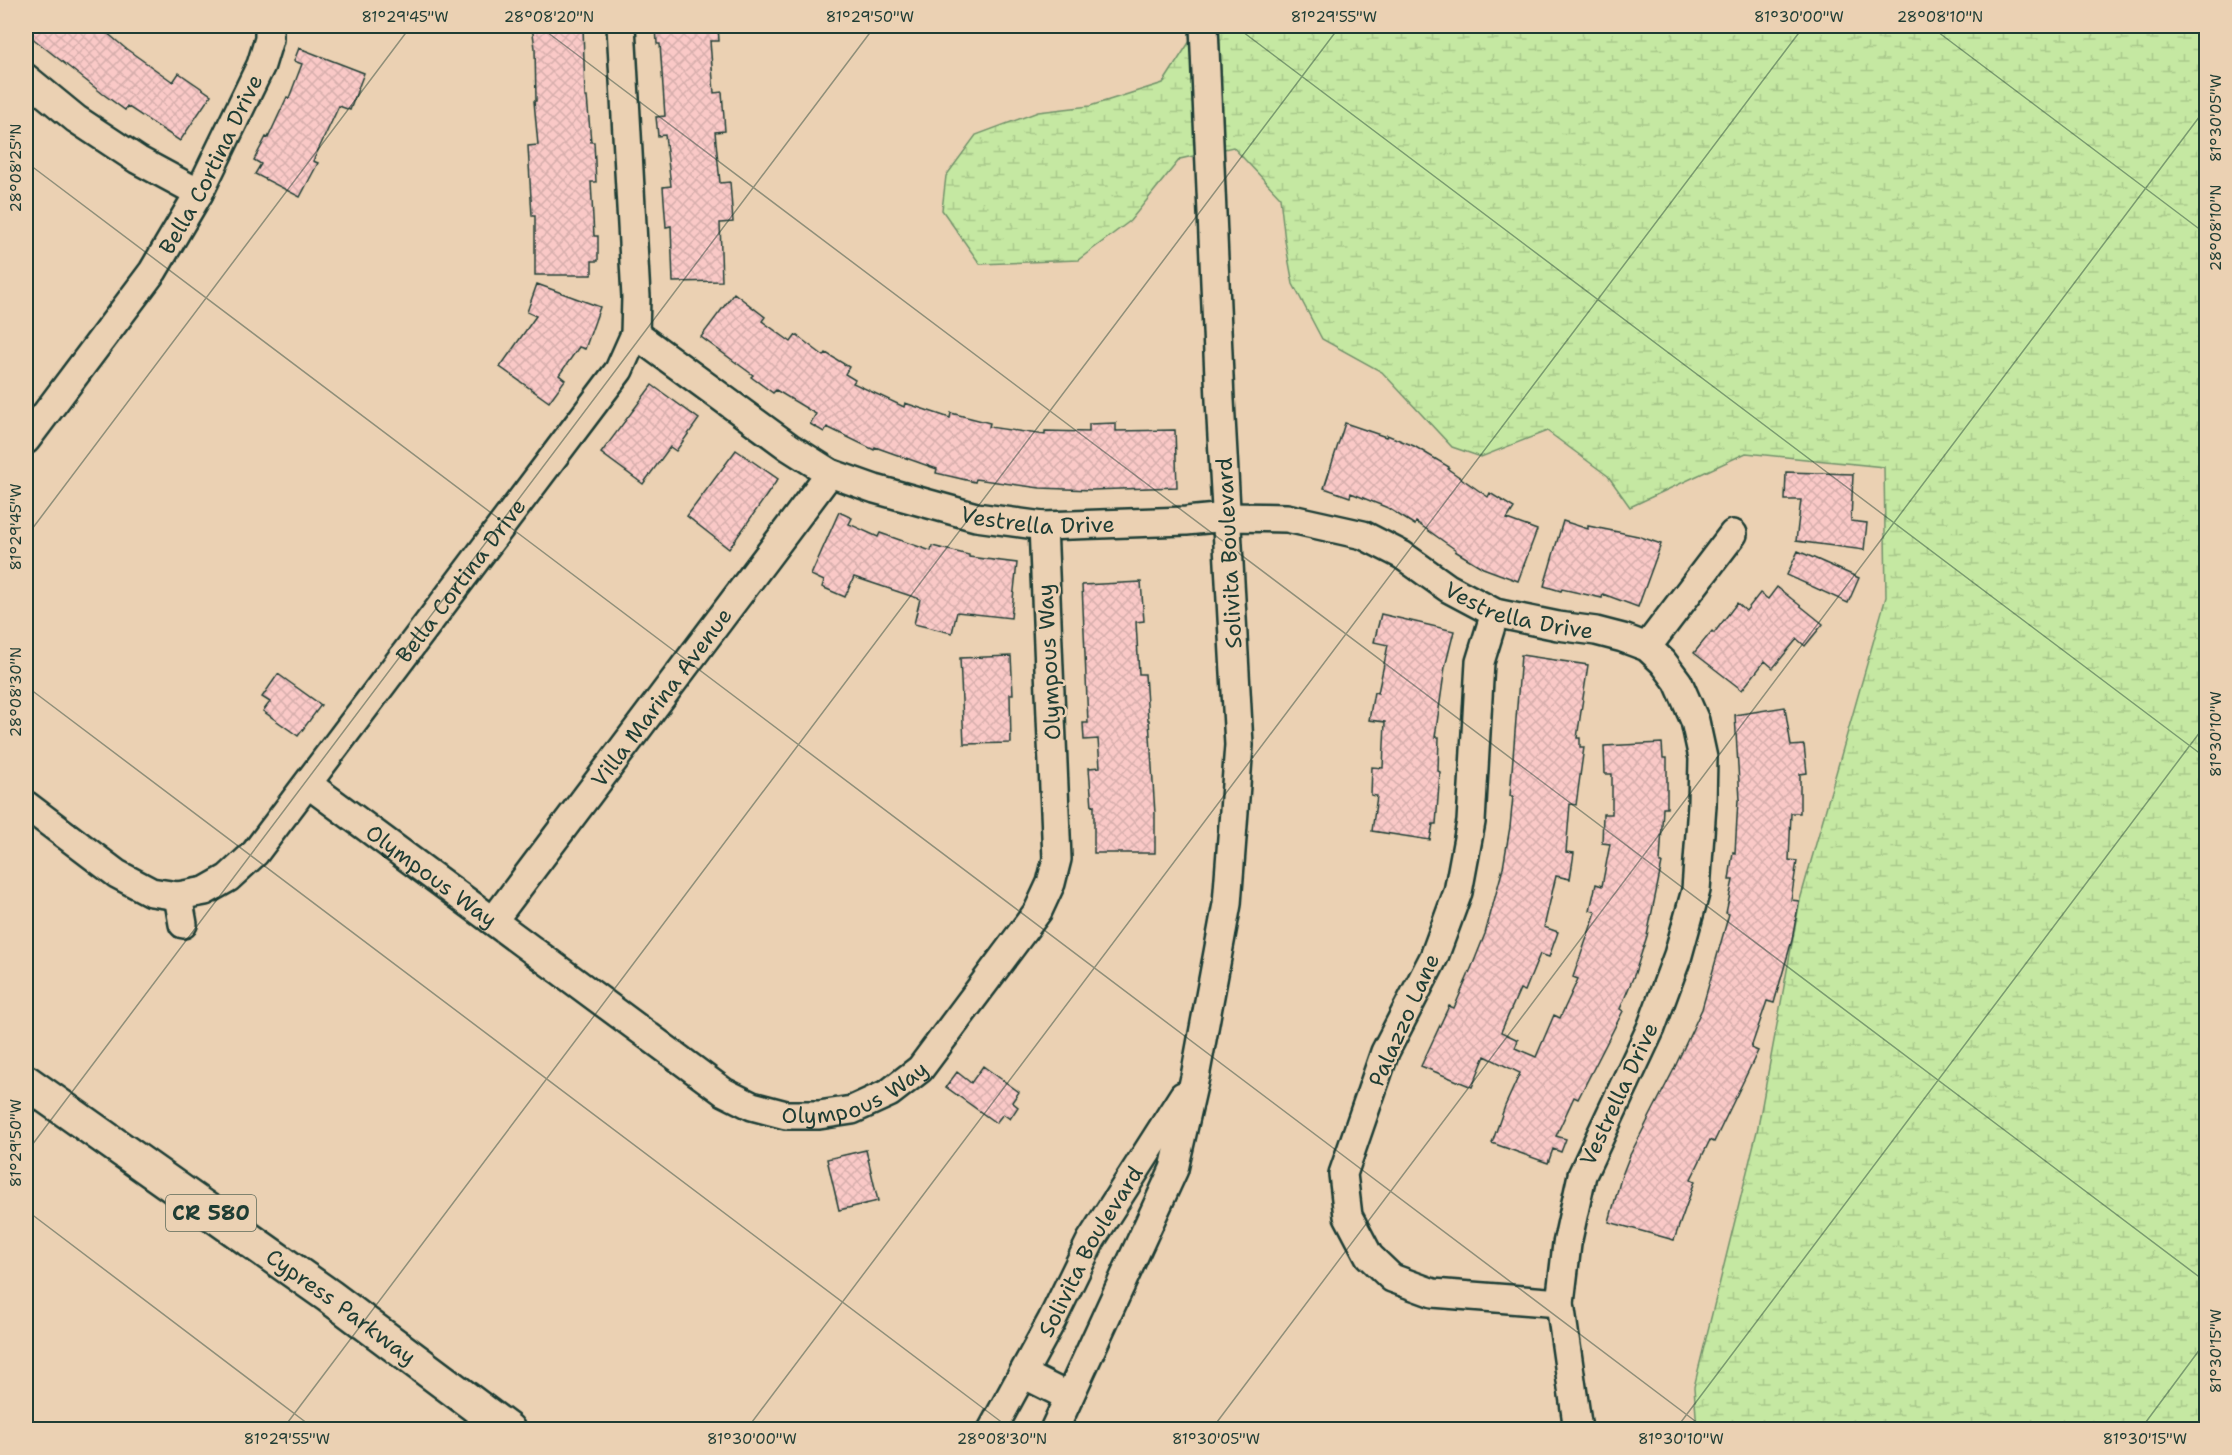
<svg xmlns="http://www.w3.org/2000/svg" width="2232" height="1455" font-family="'Shantell Sans',sans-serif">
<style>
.wetland{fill:url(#wetland-marsh);stroke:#72926b;stroke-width:1.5}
.building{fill:url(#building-cross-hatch);stroke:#1f3d34;stroke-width:1.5}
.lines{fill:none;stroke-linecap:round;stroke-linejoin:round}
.minor-casing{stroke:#1f3d34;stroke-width:32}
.major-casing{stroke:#1f3d34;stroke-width:38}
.minor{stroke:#ebd1b3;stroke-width:27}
.major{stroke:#ebd1b3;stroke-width:33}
.ticks{fill:none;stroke:#1f3d34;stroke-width:1.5;stroke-opacity:0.45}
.labels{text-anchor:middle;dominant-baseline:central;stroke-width:5;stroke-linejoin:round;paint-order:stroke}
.shield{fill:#ebd1b3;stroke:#5c695a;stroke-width:1.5}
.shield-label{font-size:21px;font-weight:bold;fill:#1f3d34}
.street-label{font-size:22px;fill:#1f3d34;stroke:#ebd1b3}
.neatline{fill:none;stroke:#1f3d34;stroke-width:2}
.ticks-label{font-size:15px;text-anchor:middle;fill:#1f3d34}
</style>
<defs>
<pattern id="wetland-marsh" width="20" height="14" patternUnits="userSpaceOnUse" patternTransform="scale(1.5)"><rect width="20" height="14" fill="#c5e8a2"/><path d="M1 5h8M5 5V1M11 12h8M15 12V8" fill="none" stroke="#a9c88c"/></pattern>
<pattern id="building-cross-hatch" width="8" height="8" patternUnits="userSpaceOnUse" patternTransform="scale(1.5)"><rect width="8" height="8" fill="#fac9c7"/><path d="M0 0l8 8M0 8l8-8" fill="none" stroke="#d6aeac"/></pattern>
</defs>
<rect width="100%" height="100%" fill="#ebd1b3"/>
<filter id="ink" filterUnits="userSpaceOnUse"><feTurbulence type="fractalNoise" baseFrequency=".0167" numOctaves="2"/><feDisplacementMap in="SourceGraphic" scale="12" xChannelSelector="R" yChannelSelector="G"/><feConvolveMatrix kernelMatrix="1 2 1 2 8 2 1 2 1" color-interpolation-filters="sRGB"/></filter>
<g filter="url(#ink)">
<path class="wetland" d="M1189,26H2206V1429H1697L1694,1387L1758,1127L1800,900L1886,597L1884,467L1746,453L1630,507L1608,476L1547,431L1481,457L1452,447L1382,372L1322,339L1293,284L1285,241L1280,197L1233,147L1180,159L1130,221L1078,260L980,264L942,210L946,176L976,135L1038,112L1090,106L1163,83L1190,41Z"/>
<path class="building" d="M26,26H99L125,48L173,82L179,73L211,95L180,141L127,106L125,110L103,94L26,33Z
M532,26H583L585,97H587L591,142H594L596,182H591L594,236H598V261H592V275H535V216H532L528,146L538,145L534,101H536L535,48Z
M656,26H718L719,41H710L714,93L722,92L725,131L715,132L720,183L730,182L733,222L720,223L722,281L673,282L671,226L666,227L663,187L671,186L665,135L658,136L656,117L665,116L660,44H657Z
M299,48L364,73L350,110L339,106L313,161L318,163L300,197L255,174L261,164L254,160L266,137L268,138L287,97L289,98L302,64L294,61Z
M537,284L600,307L585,349L579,347L559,375L565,380L549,402L500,367L536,316L527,312Z
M734,293L765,317L762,321L791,342L796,335L824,356L826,353L849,367L845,374L855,380L853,383L904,407L905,403L950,418L951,413L990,423L989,427L1045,435V431L1089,432V424L1116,423V431L1175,430L1177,487L1092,490L1040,488L976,479L975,482L936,473L937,469L875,447L874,450L827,427L824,432L810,424L816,414L776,390L773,393L751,377L753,375L701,337Z
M652,385L699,419L676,451L670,447L643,484L601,453Z
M1345,423L1386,437L1387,435L1414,446L1449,467L1448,469L1488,497L1490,493L1514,508L1507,519L1537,530L1518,581L1483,568L1455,551L1456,550L1416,522L1415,525L1388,508L1351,493L1350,497L1324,488Z
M736,450L778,479L729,549L687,516Z
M1786,472L1853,474L1851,521L1867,523L1864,550L1796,541L1801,500H1785Z
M839,512L852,518L849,524L878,537L880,533L931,551L932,546L969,555V557L1017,563L1011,618L957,612L952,633L914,624L920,599L854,577L845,597L822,587L824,581L811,575Z
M1563,521L1588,529V526L1638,536L1661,544L1638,607L1603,594L1602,598L1562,589L1561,591L1544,586Z
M1798,551L1859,578L1848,603L1787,575Z
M1141,582L1144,621L1136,622L1139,674H1145L1148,720H1149L1155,814V853H1094V805L1092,806L1089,768L1100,767L1098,739L1084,740L1083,723H1088L1082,585Z
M1777,587L1823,624L1805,646L1797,639L1773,668L1765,661L1742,690L1694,653L1712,631L1714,633L1737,603L1746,611L1760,593L1768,599Z
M1381,614L1454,631L1445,667L1435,737H1439L1438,771L1440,772L1436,824H1433L1430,840L1372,831L1377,796L1371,795L1372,767L1383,768L1385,722L1369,720L1374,692L1378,693L1388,645L1374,642Z
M1521,655L1588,665L1577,738H1580V747H1584L1576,805L1570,804L1566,852L1574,853L1570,879L1556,876L1544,927L1558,932L1549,957L1540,954L1525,991L1520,989L1501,1032L1518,1040L1515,1048L1536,1057L1554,1015L1560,1018L1578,979L1573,977L1596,912L1590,910L1596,884L1602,886L1610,844L1602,843L1603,814H1612V774H1605L1604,746L1662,743L1663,758H1667V808H1663L1660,863H1662L1647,936L1635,973L1620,1009L1623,1011L1578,1099L1574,1097L1556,1136L1566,1139L1561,1152L1553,1149L1548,1163L1492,1143L1505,1106L1520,1073L1485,1056L1472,1087L1421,1066L1449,1006L1454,1008L1473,964L1485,934L1503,868L1510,827L1513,796H1510Z
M1011,656L1013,694H1010L1011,743L964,744L960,658Z
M278,674L321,705L298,736L263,711L270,702L262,697Z
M1785,707L1791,746L1804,745L1807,773L1800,774V813H1791L1789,860L1797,861L1791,900L1799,901L1792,940L1774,1003L1767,1001L1751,1048L1758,1051L1714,1142L1710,1140L1691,1179L1695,1181L1674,1240L1609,1222L1621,1178L1630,1155L1673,1071L1702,1009L1729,914L1726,913L1733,880H1729L1733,852L1735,853L1738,800H1740L1735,715Z
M983,1066L1019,1092L1012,1102L1018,1107L1010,1119L1003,1114L996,1123L946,1087L957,1072L971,1083Z
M866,1150L878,1201L839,1210L827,1159Z"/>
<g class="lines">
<g class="minor-casing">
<g id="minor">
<path d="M26,78L76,119L138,160L199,193"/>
<path id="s1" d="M635,334L789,447L830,473L875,489L976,517L1043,526L1186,521L1227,517L1287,518L1363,535L1402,555L1448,588L1495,613L1558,626L1596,631L1623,638L1647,647L1663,662L1678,682L1695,721L1703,758L1702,805L1696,890L1678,955L1651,1028L1582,1175L1567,1244L1560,1303L1578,1430"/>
<path id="s2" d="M26,440L153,271L199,193L261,65L269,39V26"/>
<path d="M1495,613L1480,662L1471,822L1458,892L1434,957L1385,1052L1343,1174L1348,1216L1369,1256L1392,1278L1433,1293L1560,1303"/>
<path d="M1647,647L1733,534"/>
<path id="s3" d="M308,784L724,1092L752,1106L786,1115H819L852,1110L889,1093L920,1069L1038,911L1051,883L1057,859L1043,526"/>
<path id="s4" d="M26,805L117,874L151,892L178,896L205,891L228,878L255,853L619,370L635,334L636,297L621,26"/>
<path d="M178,896L183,924"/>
<path id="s5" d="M493,921L830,473"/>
<path d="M1023,1374L1069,1397"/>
<path id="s6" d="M992,1430L1052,1320L1091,1240L1183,1096"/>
<path d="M1054,1430L1174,1169L1195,1077L1227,904L1239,745L1220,400L1204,26"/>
</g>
</g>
<g class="major-casing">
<g id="major">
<path id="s7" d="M26,1082L329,1296L508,1430"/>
</g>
</g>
<use href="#minor" class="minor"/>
<use href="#major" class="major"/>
</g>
</g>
<path class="ticks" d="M539,26L2206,1282M1235,26L2206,758M1930,26L2206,234M26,162L1707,1430M26,537L411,26M26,686L1012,1430M26,1153L875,26M26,1210L316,1430M282,1430L1340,26M746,1430L1804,26M1211,1430L2206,108M1675,1430L2206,724M2140,1430L2206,1341"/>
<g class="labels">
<rect class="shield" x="166" y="1195" width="90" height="36" rx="4.5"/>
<g class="shield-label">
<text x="211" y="1213">CR 580</text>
</g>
<g class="street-label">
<text stroke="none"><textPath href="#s2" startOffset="333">Bella Cortina Drive</textPath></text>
<text stroke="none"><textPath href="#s1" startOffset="454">Vestrella Drive</textPath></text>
<text transform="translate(1229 553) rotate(-93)">Solivita Boulevard</text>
<text stroke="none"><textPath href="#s4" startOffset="612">Bella Cortina Drive</textPath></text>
<text stroke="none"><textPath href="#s1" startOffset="958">Vestrella Drive</textPath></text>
<text transform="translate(1049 662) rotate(-93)">Olympous Way</text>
<text stroke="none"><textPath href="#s5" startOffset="280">Villa Marina Avenue</textPath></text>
<text stroke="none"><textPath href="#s3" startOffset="154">Olympous Way</textPath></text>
<text transform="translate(1404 1020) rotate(-66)">Palazzo Lane</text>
<text stroke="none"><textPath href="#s3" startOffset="658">Olympous Way</textPath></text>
<text transform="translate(1619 1094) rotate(-65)">Vestrella Drive</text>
<text stroke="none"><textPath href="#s6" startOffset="204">Solivita Boulevard</textPath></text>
<text stroke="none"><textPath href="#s7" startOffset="387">Cypress Parkway</textPath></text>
</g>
</g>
<rect width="2232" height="1455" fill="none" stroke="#ebd1b3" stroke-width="66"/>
<rect x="33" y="33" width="2166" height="1389" class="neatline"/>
<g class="ticks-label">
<text x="405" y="22">81°29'45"W</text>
<text x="549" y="22">28°08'20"N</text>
<text x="870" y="22">81°29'50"W</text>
<text x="1334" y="22">81°29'55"W</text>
<text x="1799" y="22">81°30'00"W</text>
<text x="1940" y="22">28°08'10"N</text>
<text transform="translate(2216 118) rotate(-90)" y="5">81°30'05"W</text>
<text transform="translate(16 168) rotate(-90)" y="5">28°08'25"N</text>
<text transform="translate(2216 228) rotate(-90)" y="5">28°08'10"N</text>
<text transform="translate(16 527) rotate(-90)" y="5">81°29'45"W</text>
<text transform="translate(16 692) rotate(-90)" y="5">28°08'30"N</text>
<text transform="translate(2216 734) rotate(-90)" y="5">81°30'10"W</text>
<text transform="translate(16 1143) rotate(-90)" y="5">81°29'50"W</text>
<text transform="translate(2216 1351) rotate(-90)" y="5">81°30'15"W</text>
<text x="287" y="1444">81°29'55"W</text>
<text x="752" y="1444">81°30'00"W</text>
<text x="1002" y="1444">28°08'30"N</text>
<text x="1216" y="1444">81°30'05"W</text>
<text x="1681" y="1444">81°30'10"W</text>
<text x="2145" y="1444">81°30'15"W</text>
</g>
</svg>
